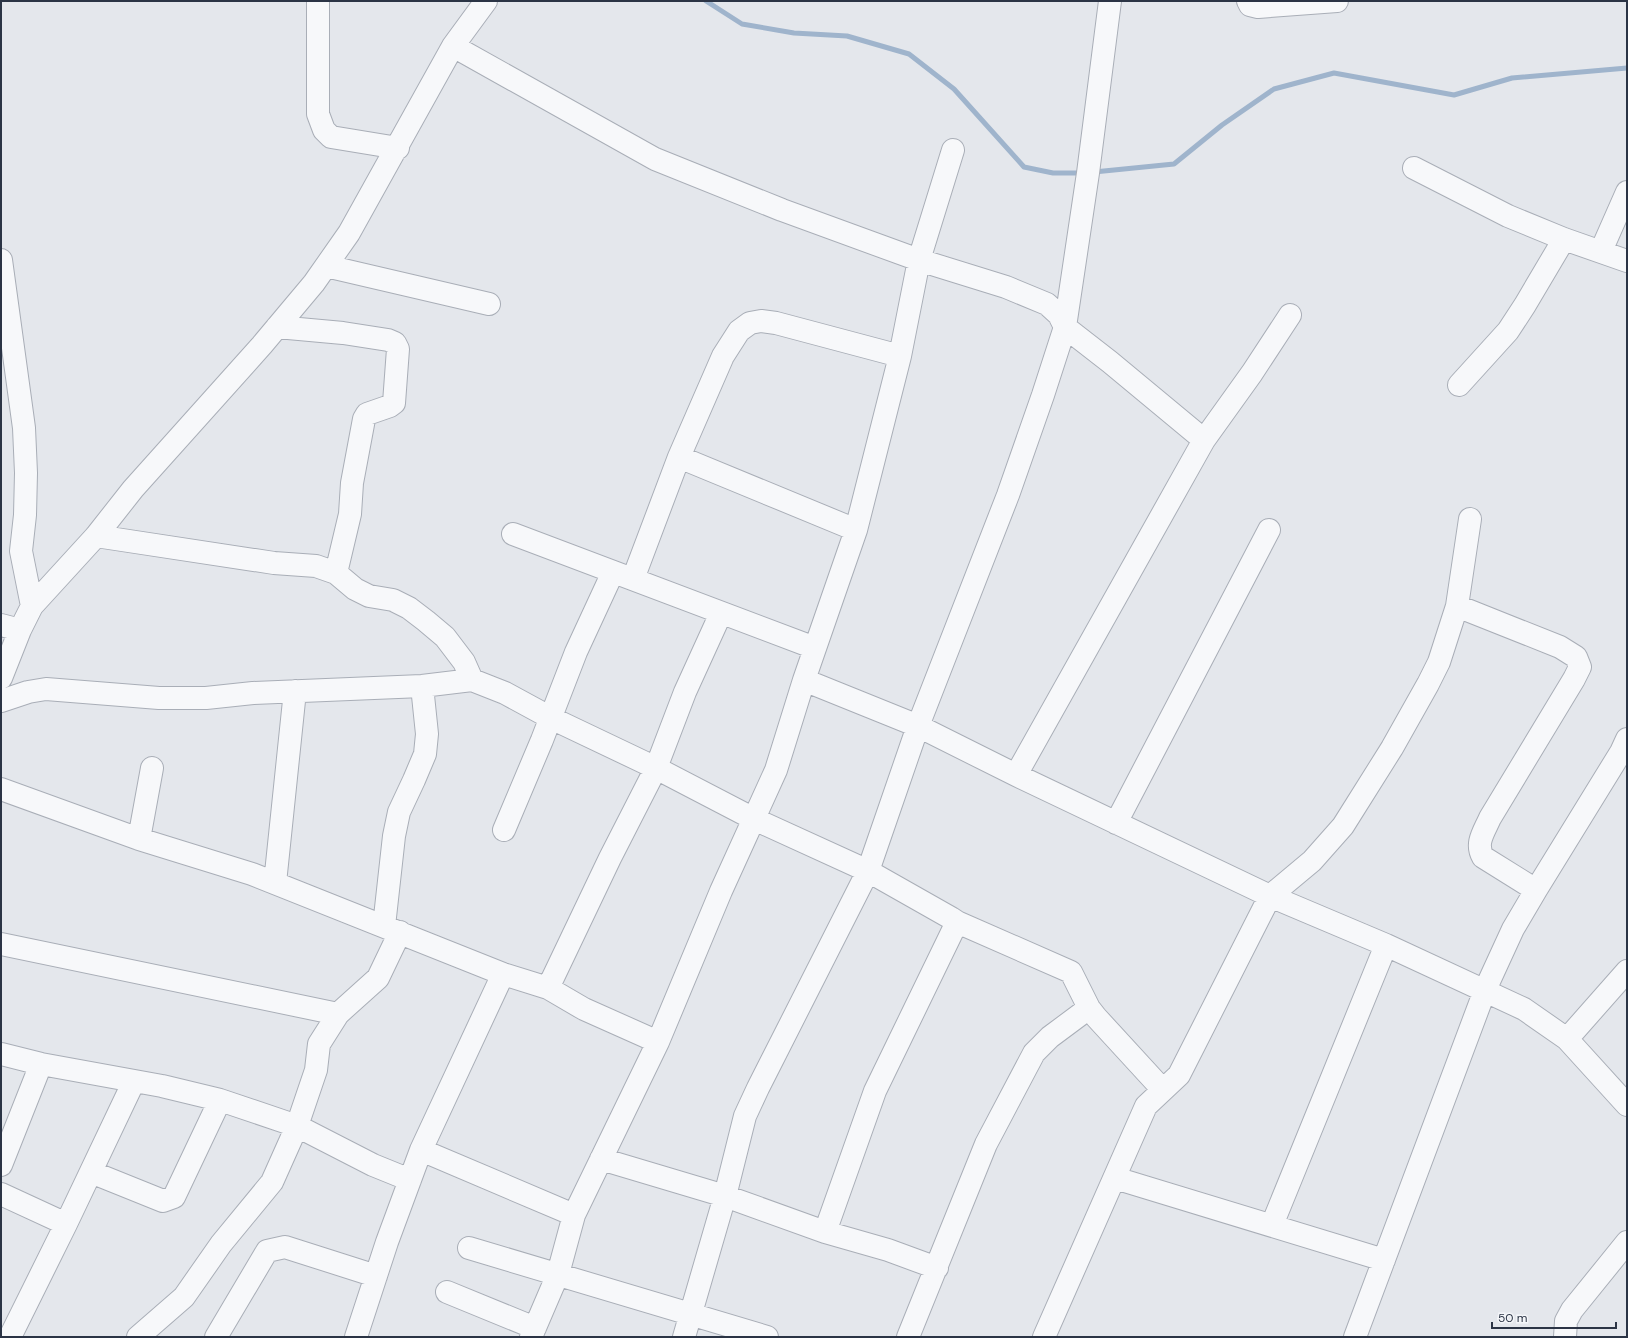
<svg xmlns="http://www.w3.org/2000/svg" width="1628" height="1338" font-family="'DM Sans',sans-serif">
<style>
.lines{fill:none;stroke-linecap:round;stroke-linejoin:round}
.stream{stroke:#9fb4cc;stroke-width:5}
.minor-casing{stroke:#a9aeb7;stroke-width:24}
.minor{stroke:#f7f8fa;stroke-width:22}
</style>
<rect width="100%" height="100%" fill="#e4e7ec"/>
<g class="lines">
<path class="stream" d="M706,1L742,24L794,33L847,36L909,54L954,89L1024,167L1053,173H1082
M1094,172L1174,164L1222,125L1274,89L1334,73L1454,95L1512,78L1627,68"/>
<g class="minor-casing">
<path id="minor" d="M318,1V114L324,130L331,137L398,148
M1248,1L1250,5L1258,7L1337,1
M453,46L655,159L782,210L919,260L1006,287L1047,304L1059,315L1065,327L1110,362L1204,440
M1414,168L1508,216L1564,239L1627,261
M1601,251L1627,192
M1,260L24,428L26,473L25,515L21,551L32,606
M326,266L489,304
M277,327L343,333L388,340L395,343L398,349L394,403L390,406L367,414L364,419L352,483L350,514L336,573
M1459,385L1508,331L1525,305L1564,239
M679,457L856,530
M513,534L815,648
M96,536L274,563L316,566L336,573L355,589L369,596L393,600L409,608L426,621L445,637L464,662L472,680
M633,579L679,457L723,356L739,331L750,323L761,321L776,323L900,356
M1457,606L1560,647L1576,657L1580,667L1574,679L1490,818C1484,832 1475,843 1483,857L1536,890
M1,625L20,630
M1,678L20,630L32,606L96,536L133,489L262,345L314,283L349,233L453,46L486,1
M804,680L918,726L1016,775L1270,896L1386,945L1524,1009L1567,1039L1627,1105
M1,701L28,692L46,689L159,698H206L253,693L422,686L472,680L505,693L551,718L656,768L754,819L868,871L951,918L957,922L875,1091L825,1232
M1016,775L1204,440L1252,373L1290,315
M1,789L139,839L252,874L503,974L548,988L584,1009L658,1042
M1116,823L1269,530
M504,830L542,740L576,652L613,572
M139,839L152,768
M275,883L295,691
M957,922L1071,972L1089,1008
M384,926L394,836L399,812L414,780L425,754L427,734L422,686
M1,944L338,1014
M548,988L610,858L656,768L685,692L721,613
M1567,1039L1627,971
M1,1054L41,1064L162,1086L220,1100L297,1126L373,1165L410,1180
M421,1150L574,1215
M601,1159L725,1196L825,1232L888,1250L937,1268
M1,1165L41,1064
M91,1172L163,1201L174,1197L220,1100
M1115,1178L1384,1260
M1,1194L66,1224
M1272,1225L1386,945
M469,1248L767,1337
M447,1292L535,1328
M10,1337L66,1224L134,1081
M138,1337L184,1297L221,1244L272,1182L297,1126L316,1070L319,1044L338,1014L378,978L400,932
M216,1337L267,1251L285,1247L376,1276
M356,1337L387,1242L421,1150L503,974
M531,1337L558,1274L574,1215L658,1042L721,891L776,770L804,680L856,530L900,356L919,260L953,150
M684,1337L725,1196L745,1116L758,1088L868,871L918,726L1008,495L1043,395L1065,327L1088,173L1110,1
M908,1337L986,1144L1034,1053L1050,1037L1089,1008L1096,1017L1163,1090
M1044,1337L1146,1106L1179,1075L1270,896L1312,861L1343,826L1392,748L1428,684L1439,662L1457,606L1470,519
M1355,1337L1485,990L1513,929L1536,890L1621,752L1627,739
M1565,1337L1566,1321L1572,1310L1627,1242"/>
</g>
<use href="#minor" class="minor"/>
</g>
<rect width="1628" height="1338" fill="none" stroke="#2b3445" stroke-width="4"/>
<path d="M1492 1322v6h124v-6" fill="none" stroke="#2b3445" stroke-width="2"/>
<text x="1498" y="1322" font-size="12" fill="#2b3445" stroke="#f4f6f9" stroke-width="3" paint-order="stroke">50 m</text>
</svg>
